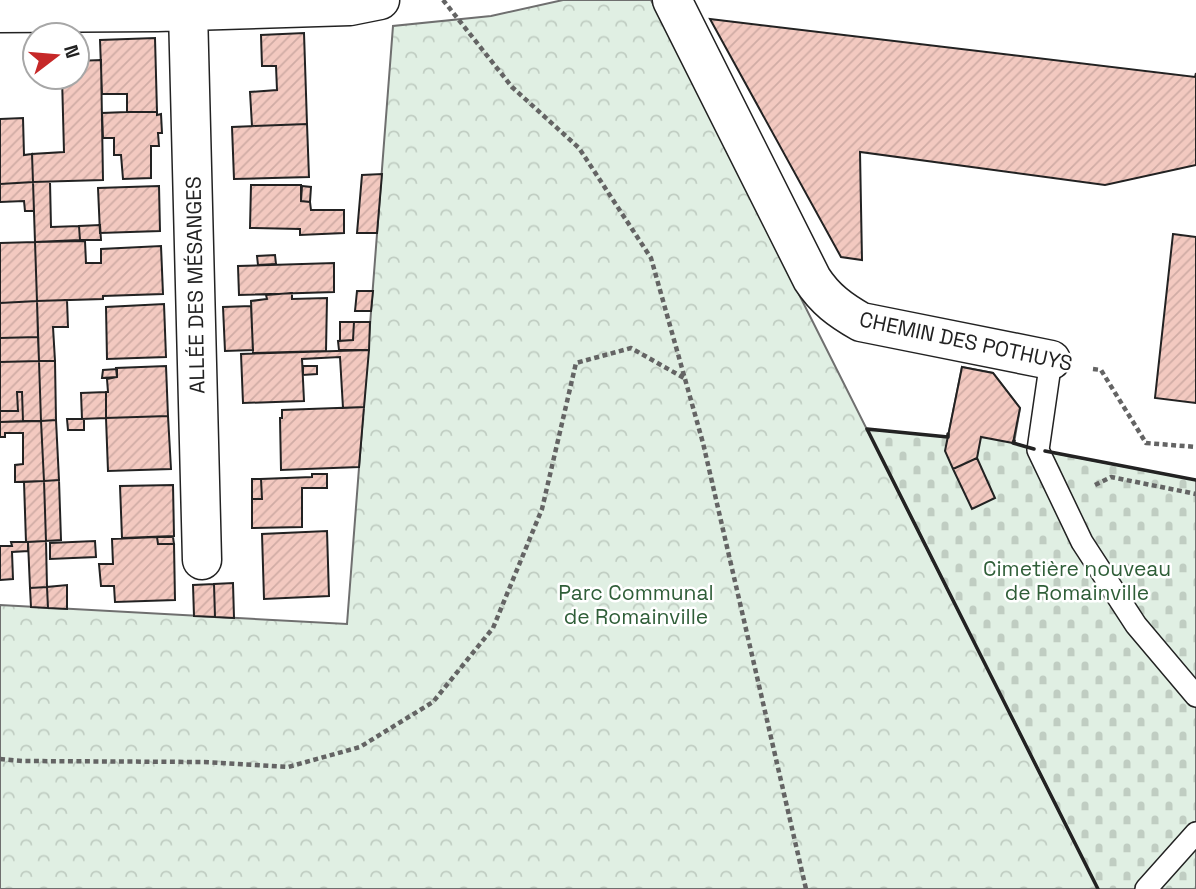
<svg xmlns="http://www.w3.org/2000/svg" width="1196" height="889" font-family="'Space Grotesk',sans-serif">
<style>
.forest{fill:url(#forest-crowns);stroke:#6f6f6f;stroke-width:2}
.cemetery{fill:url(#cemetery-stones);stroke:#6f6f6f;stroke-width:2}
.building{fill:url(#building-hatch);stroke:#222;stroke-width:2}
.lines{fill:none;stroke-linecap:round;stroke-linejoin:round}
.service-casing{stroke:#222;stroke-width:24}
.minor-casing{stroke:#222;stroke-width:41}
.path{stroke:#646464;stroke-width:4.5;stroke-dasharray:5 3.5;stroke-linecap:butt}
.service{stroke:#fff;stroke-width:21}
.minor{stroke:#fff;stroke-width:38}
.wall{stroke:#222;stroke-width:3.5}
.labels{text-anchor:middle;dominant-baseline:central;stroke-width:5;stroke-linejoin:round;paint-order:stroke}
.street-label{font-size:21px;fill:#222;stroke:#fff}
.park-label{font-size:21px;fill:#2f5e38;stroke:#fff}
</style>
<defs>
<pattern id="forest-crowns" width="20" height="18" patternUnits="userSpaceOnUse" patternTransform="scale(1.75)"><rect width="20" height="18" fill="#e0efe3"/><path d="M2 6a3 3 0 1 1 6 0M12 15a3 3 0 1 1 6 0" fill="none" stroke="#c0cdc2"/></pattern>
<pattern id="cemetery-stones" width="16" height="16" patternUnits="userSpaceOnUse" patternTransform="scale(1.75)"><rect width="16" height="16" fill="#e0efe3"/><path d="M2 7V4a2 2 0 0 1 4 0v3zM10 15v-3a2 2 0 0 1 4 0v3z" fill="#c0cdc2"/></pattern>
<pattern id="building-hatch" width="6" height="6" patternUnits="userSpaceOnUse" patternTransform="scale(1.75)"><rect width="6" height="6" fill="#f3c9c0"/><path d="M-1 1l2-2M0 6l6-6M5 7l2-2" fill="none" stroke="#d0aca5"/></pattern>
</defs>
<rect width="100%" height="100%" fill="#fff"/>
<path class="forest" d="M563,0H651L1098,889H0V605L347,624L393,26L491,16Z"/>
<path class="cemetery" d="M962,367L993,373L1020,408L1014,443L1038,450L1196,480V889H1098L867,429L948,437Z"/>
<path class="building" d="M710,19L1195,77L1196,73V165L1105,185L860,152L862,260L841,257Z
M304,33L307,124L252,126L250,92L277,90L276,66H262L261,35Z
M155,38L157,112H127V94H102L100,40Z
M101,60L103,180L33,182L32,154L64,152L62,77H77V61Z
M127,112H157V115L161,114L162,133H158L159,146H151V178L123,179L121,155H114V138H103L102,113Z
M23,118L24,155L32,154L33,182L0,184V119Z
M307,124L309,177L234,179L232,127Z
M382,174L377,233H357L362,175Z
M33,182H50L51,227L79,226L80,240L35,242Z
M33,182L34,211H25L24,201L0,202V184Z
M251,185H301V201L310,202L311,210H344V233L300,235V229L250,228Z
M159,186L160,231L100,233L98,188Z
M302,186L311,187L310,202L301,201Z
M100,225L101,240H80L79,226Z
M1173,234L1196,237V403L1155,398Z
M85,241L86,263H101V249L161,246L163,294L103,296V299L37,301L35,242Z
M35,242L37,301L0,303V243Z
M275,255L276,264L258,265L257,256Z
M334,263V292L239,295L238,266Z
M357,291H373L371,311H355Z
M292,293V299L327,298L326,351L253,353L251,301L267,299L266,295Z
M67,300L68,327H53L55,361H39L37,301Z
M37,301L38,337L0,338V303Z
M164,304L166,357L107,359L106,307Z
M251,306L253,350L225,351L223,307Z
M340,322H354L353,340L340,341Z
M354,322H370L369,350H339L338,341L353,340Z
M38,337L39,361L0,362V338Z
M369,350L364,407L343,408L340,357L302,359L304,401L243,403L241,354Z
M39,361H55L56,420L41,421Z
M39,361L41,421H23L22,392H17L18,411H0V362Z
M166,366L168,416L106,418V392H108L107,379L117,377L116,368Z
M303,366H317V374L303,375Z
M962,367L993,373L1020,408L1013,443L981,437L977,458L953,469L945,451Z
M117,369V377L102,378L103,370Z
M17,392H22L23,421L0,422V411H18Z
M106,392V418L82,419L81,393Z
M364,407L359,467L281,470L280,418H282V410Z
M168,416L171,469L108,471L106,418Z
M67,419H84V430H68Z
M56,420L59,480L44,481L41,421Z
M41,421L44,481L15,482V465L23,464V433H5V437H0V422Z
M977,458L995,498L972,509L953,469Z
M312,474H327V488H302V527L252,528V499H262L261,479L312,477Z
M252,479H261L262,499H252Z
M59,480L61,540L46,541L44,481Z
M44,481L46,541L26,542L24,482Z
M173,485L174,536L122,538L120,486Z
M327,531L329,596L264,599L262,534Z
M157,537H173L174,544H158Z
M157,537L158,544H174L175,600L115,602L114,586H101L99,564H113L112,539Z
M46,541L47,587L30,588L28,542Z
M95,541L96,557L50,559V543Z
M11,542H28V551L12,552L13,579L0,580V546H12Z
M233,583L234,618L215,617L214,584Z
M214,584L215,617L194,616L193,585Z
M67,585V609L48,608L47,587Z
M47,587L48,608L31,607L30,588Z"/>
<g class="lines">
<g class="service-casing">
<path id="service" d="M1051,360L1038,450L1082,542L1136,625L1196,696
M1146,889L1196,833"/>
</g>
<g class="minor-casing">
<path id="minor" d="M672,0L812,279C825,299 840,310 861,322L1051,360
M188,11L202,560
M0,13L157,12L350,6L380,0"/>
</g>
<path class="path" d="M443,0L512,87L579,148L651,258L703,443L806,889
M1093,369L1101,370L1146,443L1196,447
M1095,485L1111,477L1196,494
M0,759L23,761L204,762L288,767L360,747L433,702L493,628L542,509L576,363L631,348L684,378"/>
<use href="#service" class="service"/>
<use href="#minor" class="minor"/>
<path class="wall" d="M867,429L1098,889
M867,429L948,437V434
M1014,441L1013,443L1034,449
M1045,451L1196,480"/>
</g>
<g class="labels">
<g class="street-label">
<text transform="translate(195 285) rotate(-91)">ALLÉE DES MÉSANGES</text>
<text transform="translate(966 341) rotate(12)">CHEMIN DES POTHUYS</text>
</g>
<g class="park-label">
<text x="1077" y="568">Cimetière nouveau<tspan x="1077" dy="24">de Romainville</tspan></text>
<text x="636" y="592">Parc Communal<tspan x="636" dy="24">de Romainville</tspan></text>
</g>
</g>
<g transform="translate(56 56) rotate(74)"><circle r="33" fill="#ffffff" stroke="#a7a7a7" stroke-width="2"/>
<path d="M0-5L12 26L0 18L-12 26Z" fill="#c62828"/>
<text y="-10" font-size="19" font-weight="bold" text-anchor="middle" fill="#222222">N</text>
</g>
</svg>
